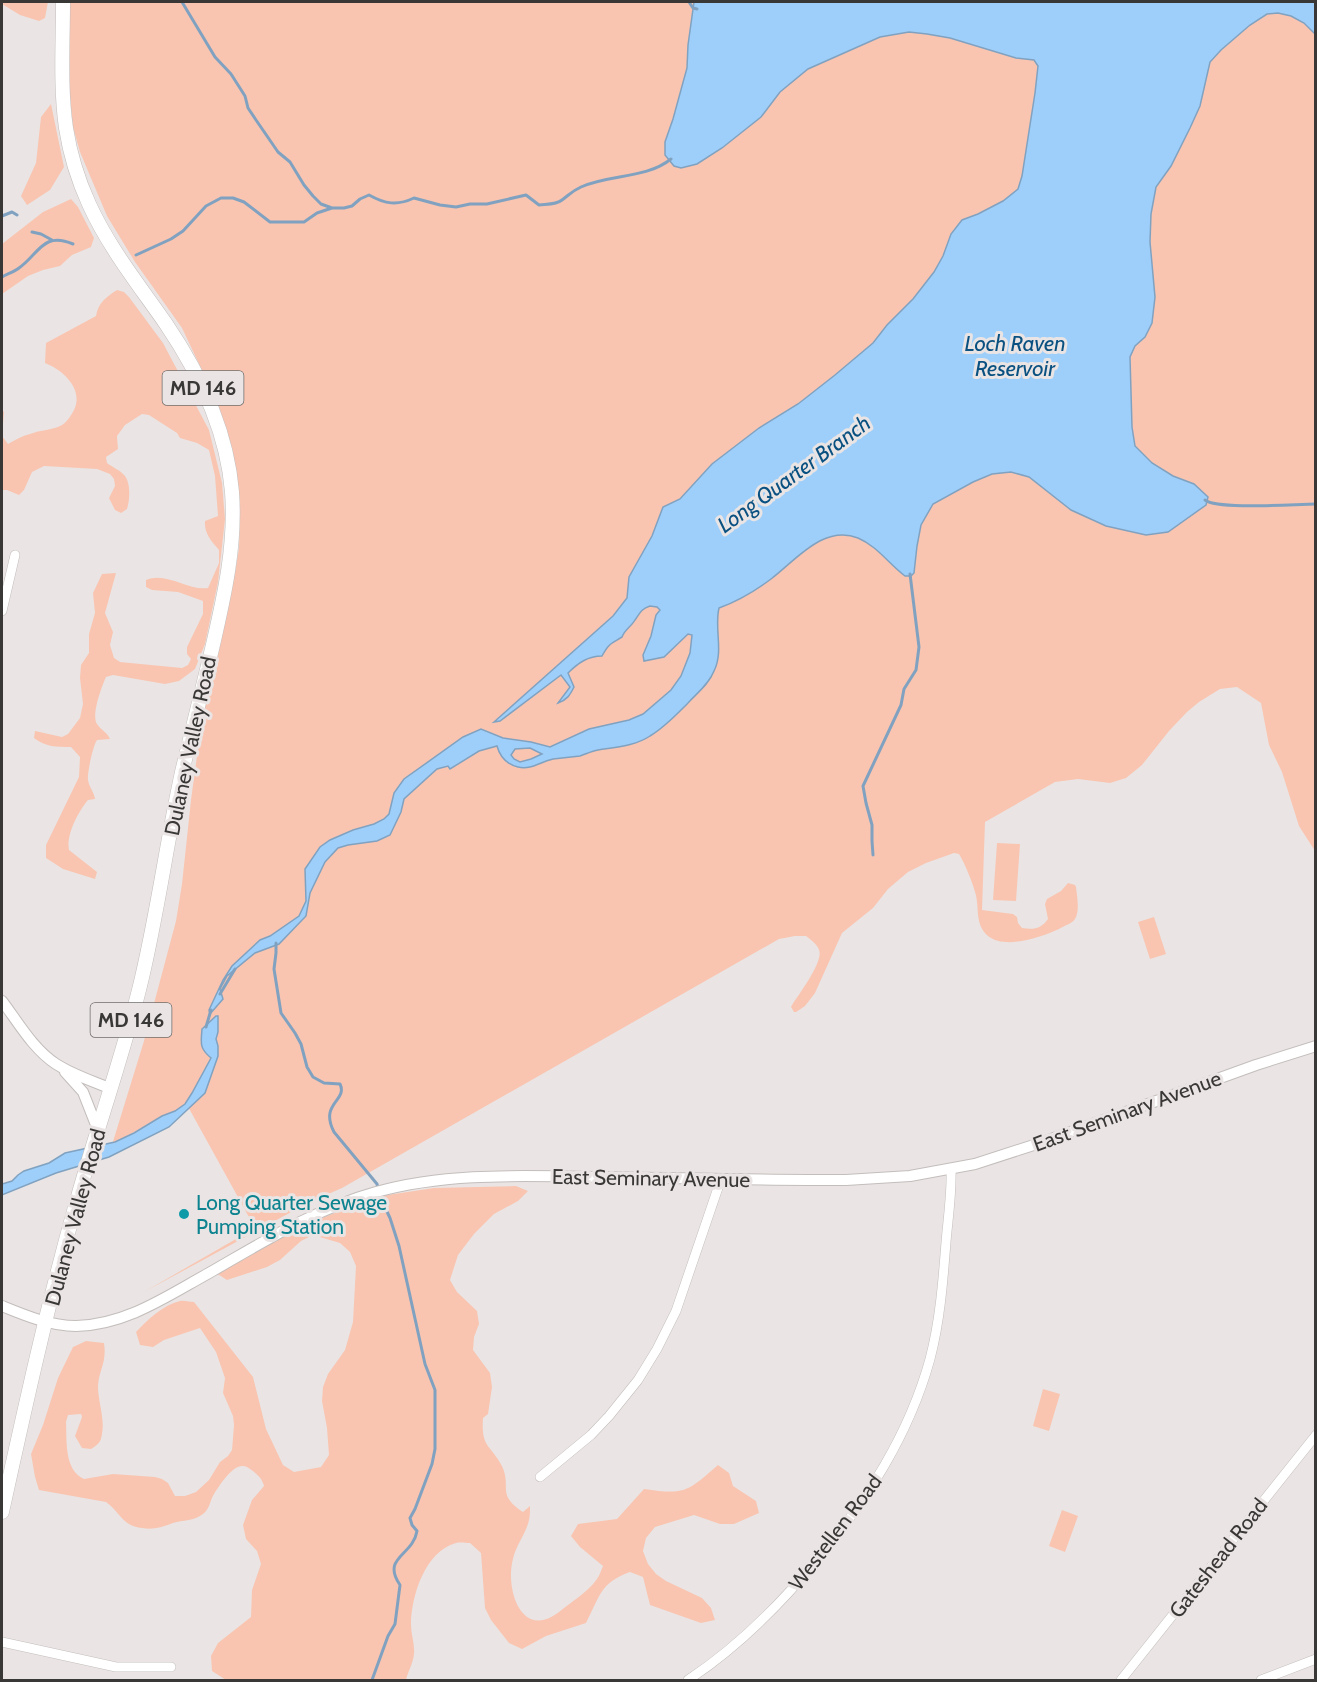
<svg xmlns="http://www.w3.org/2000/svg" width="1317" height="1682" font-family="Cabin,sans-serif">
<style>
.green{fill:#f9c5b1}
.water{fill:#9ecffa;stroke:#80a2c0;stroke-width:1.5;fill-rule:evenodd}
.lines{fill:none;stroke-linecap:round;stroke-linejoin:round}
.stream{stroke:#80a2c0;stroke-width:3}
.minor-casing{stroke:#c3bebc;stroke-width:10}
.tertiary-casing{stroke:#c3bebc;stroke-width:12}
.primary-casing{stroke:#c3bebc;stroke-width:15}
.minor{stroke:#fff;stroke-width:9}
.tertiary{stroke:#fff;stroke-width:10}
.primary{stroke:#fff;stroke-width:14}
.culture-dot{fill:#0f9aa8;stroke:#eae5e4;stroke-width:2}
.labels{text-anchor:middle;dominant-baseline:central;stroke-width:6;stroke-linejoin:round;paint-order:stroke}
.shield{fill:#eae5e4;stroke:#6f6c6b;stroke-width:1.5}
.shield-label{font-size:20px;font-weight:bold;fill:#3a3837}
.street-label{font-size:21px;fill:#3a3837;stroke:#eae5e4}
.culture-label{font-size:21px;fill:#0d838f;stroke:#eae5e4;text-anchor:start}
.water-label{font-size:22px;font-style:italic;fill:#0a5181;stroke:#eae5e4}
</style>
<rect width="100%" height="100%" fill="#eae5e4"/>
<path class="green" d="M2,2H48L45,18L39,21L20,15L2,4Z
M69,2H1315V851L1299,826L1282,772L1269,745L1261,703L1237,687L1220,689L1199,702L1187,712L1169,731L1142,765L1126,778L1110,783L1078,779L1055,782L985,822L982,910L1013,914L1017,917L1018,923L1022,928C1033,930 1041,929 1048,919L1045,904L1047,899L1061,891L1068,883L1075,885L1076,887C1077,896 1080,911 1075,919C1072,924 1063,926 1059,929C1042,937 1005,950 988,936C974,924 980,907 975,892C972,881 965,864 959,854L954,853L926,863L908,872L888,889L873,908L842,933L815,993L805,1006L796,1012H794L791,1007L792,1005C799,994 824,961 819,950C818,945 810,939 806,936H795L779,939L342,1188L308,1203L144,1292L255,1228L186,1103L175,1111L162,1116L129,1135L111,1148L144,1041L176,921L182,884L191,800L205,697L235,573L239,548L240,514L238,486L232,448L221,413L208,383L182,328L135,262L107,216L80,152L73,127L70,98Z
M51,104L64,167L50,190L27,205L21,196L36,163L41,117Z
M71,199L78,207L94,238L91,247L72,255L60,266L43,270L28,276L2,294V244L43,212Z
M117,290L124,292L129,297L163,343L209,430L222,483L225,519L218,582L205,644L195,669L179,681L165,684L113,675L106,677C102,686 91,715 97,724C101,730 107,732 110,739L97,740C93,746 87,773 88,780C89,787 94,792 95,799L88,800C78,812 66,835 69,850L97,872L95,879L63,869L46,858V845L79,777L80,757L71,747C56,747 46,747 34,738L35,731L62,737L68,734L80,718L83,704L80,678L81,665L89,653V634L95,613L93,593L102,574L116,573L105,613L113,632L110,645L114,658L120,662L182,668L188,665L191,659L187,654V647L203,614V601L178,592L152,590L146,587V580C166,571 188,591 208,588L219,563V550C211,541 204,533 205,521L218,516L215,476L209,450L197,443L180,438L177,433L149,415L142,414L125,425L117,436L118,449L106,457L107,463C112,467 120,470 124,475C131,482 130,500 127,509L121,513L115,510L109,498L115,486L114,479L110,474L97,469L44,466L32,472L24,490L19,495L7,490H2V410L4,412L2,436L8,444C15,440 22,436 30,434C40,430 53,430 62,425C68,421 71,415 74,410C84,389 63,370 45,363L46,343L96,316C98,303 106,297 117,290Z
M997,843L1020,844L1016,901L993,900Z
M1154,917L1166,954L1150,959L1138,922Z
M516,1186L528,1191L518,1201L494,1214L474,1234L458,1255L450,1280L457,1292L477,1311L479,1324L474,1337L473,1350L490,1373L492,1387L488,1414L483,1418C481,1448 490,1444 502,1466C512,1488 496,1494 523,1512L530,1506C530,1511 530,1516 529,1520C526,1534 516,1545 513,1559C505,1588 521,1641 559,1612C571,1602 588,1592 597,1579C600,1575 601,1570 603,1566L580,1547L571,1536L578,1524L617,1519L644,1489C685,1495 687,1492 718,1465L729,1473L733,1486L756,1501L759,1513L734,1524H720L694,1515L655,1527L646,1538L643,1551L648,1564L656,1574L666,1581L702,1598L711,1608L715,1620L701,1623L650,1605L643,1577L630,1572C600,1583 600,1596 586,1623L546,1636L522,1649L509,1643L491,1620L485,1608L481,1553L470,1543C466,1543 460,1542 456,1543C425,1551 411,1597 411,1625C411,1635 415,1644 414,1654C413,1664 408,1671 406,1680H226L212,1671L211,1656L218,1643L251,1617L252,1590L261,1564L257,1551L246,1539L243,1525L252,1500L264,1486C262,1478 257,1474 250,1469C237,1457 221,1483 214,1494C210,1500 210,1509 203,1514C194,1521 183,1520 173,1523C163,1527 154,1530 142,1528C122,1526 120,1512 106,1502L39,1490L35,1477L31,1454L43,1425L58,1378L73,1347L86,1341L104,1343C107,1363 99,1369 98,1386C98,1402 105,1418 102,1434C101,1442 98,1445 91,1449L82,1448L75,1436L82,1417L81,1414L68,1415L66,1422C67,1441 64,1470 84,1479L113,1474L155,1477L162,1479L168,1483L175,1496H185L196,1492L209,1480L220,1462L228,1456L232,1450L234,1425L233,1416L223,1393L225,1378L216,1352L200,1328L164,1340L153,1347L140,1345L136,1332C147,1320 163,1305 180,1301C184,1300 190,1302 194,1302L253,1377L266,1429L283,1465L294,1472L321,1467L329,1455L327,1428L322,1401L323,1387L328,1374L345,1350L353,1322L356,1266L350,1252L340,1243L313,1235L301,1241L280,1260L267,1267L227,1280L216,1273L238,1258L316,1220L381,1196L434,1188Z
M1043,1389L1060,1394L1049,1431L1033,1426Z
M1062,1510L1078,1516L1065,1552L1049,1546Z"/>
<path class="water" d="M694,2H1315V34L1304,23L1291,16L1278,13L1267,14L1250,25L1221,50L1210,62L1200,106L1190,128L1171,166L1156,187L1151,214L1150,242L1155,297L1152,323L1145,337L1135,346L1130,357L1132,427L1135,446L1152,463L1173,476L1194,484L1208,497L1206,505L1168,532L1146,535L1106,526L1071,510L1029,477L1011,472L992,474L973,482L933,504L921,525L917,546L914,573L911,576H905C889,564 877,546 858,538C824,524 796,560 771,579C755,591 738,601 719,608C714,629 724,651 714,671C709,684 697,693 688,703C676,715 665,727 650,736C635,746 616,747 598,750C592,751 586,754 580,756C571,757 562,758 553,759C540,762 531,770 518,767C506,764 500,757 497,746L479,751L450,769L448,766L437,769L404,799L401,812L390,835L377,841L348,845L338,848L325,862L310,893L306,916L279,944L255,953L227,976L220,989L223,999L210,1014L209,1010L223,980L232,966L260,940L270,936L299,916L306,901L305,869L320,847L330,840L353,830L374,824L384,819L389,814L394,793L404,779L463,737L481,729L503,738L531,742L550,747L589,729L629,720L643,714L671,690L681,676L690,653L692,635L688,634L664,657L644,661L643,655L651,636L656,615L660,610L657,607L650,606C641,609 640,613 635,620C631,627 625,629 622,637C611,644 609,643 602,656C588,656 578,663 568,673L574,687C570,695 567,700 558,703L570,687L561,675L500,721L494,722L613,616L627,598L629,577L652,536L663,507L680,499L712,464L759,428L798,404L835,375L873,343L887,325L913,299L934,272L943,256L951,234L962,220L978,214L1003,201L1018,189L1022,176L1035,93L1038,66L1034,60L1016,58L950,38L927,34L909,32L880,37L808,69L780,92L761,117L722,148L697,164L681,168L674,166L665,155V142L673,119L687,68L688,45ZM530,748L542,754L531,759L520,762L514,759L511,755L515,749Z
M216,1016H218V1032L216,1039L218,1046V1056L205,1093L169,1127L109,1157L56,1173L2,1195V1184L12,1181L18,1175L24,1171L49,1163L65,1153L115,1142L134,1133L162,1116L175,1111L185,1104L192,1093L211,1058C199,1048 201,1043 202,1029Z"/>
<g class="lines">
<path class="stream" d="M182,2L215,57L231,74L245,96L248,108L256,120L278,152L290,162L304,185L313,196L321,204L332,208H344L352,206L360,199L369,195C385,204 397,206 414,198L440,205L456,207L470,204H487L526,195L539,205C546,204 556,205 562,200C569,195 572,191 581,187C610,174 646,179 671,159
M689,2L693,8L697,9
M2,216L12,212L17,215
M32,232L41,234L52,240
M136,255L171,239L183,231L206,206L221,198H233L244,202L270,222H304L317,213L332,208
M2,277C7,274 14,272 19,268C39,254 43,231 73,244
M1205,500C1218,510 1295,504 1316,504
M873,855L872,841V825L866,803L863,786L901,705L904,689L916,670L919,647L910,574
M276,943V953L274,969L281,1013L295,1033L301,1044L307,1067L313,1077L324,1083L340,1084C348,1101 319,1103 334,1132L377,1184L381,1199L390,1218L399,1246L425,1364L435,1390V1449L432,1464L415,1509L410,1518L412,1525L417,1531C413,1556 381,1557 400,1585L395,1624L388,1636L372,1680
M220,994L235,969
M206,1027L211,1010"/>
<g class="minor-casing">
<path id="minor" d="M2,611L15,555
M540,1477L591,1435L609,1416L638,1380L657,1349L676,1311L721,1179
M2,1642L116,1667H171
M688,1680C738,1647 779,1606 817,1560C867,1500 909,1435 930,1359C940,1321 943,1281 946,1242C948,1218 952,1193 951,1169
M1121,1680L1316,1435
M1261,1680L1316,1659"/>
</g>
<g class="tertiary-casing">
<path id="tertiary" d="M2,1001C18,1022 33,1049 56,1064C73,1075 93,1081 111,1089
M65,1072L83,1092L98,1130
M2,1306C24,1315 50,1326 76,1326C126,1325 167,1296 209,1273C263,1242 315,1209 376,1192C448,1172 522,1176 597,1177C680,1178 763,1180 846,1180L910,1176L975,1164L1043,1142L1256,1065L1316,1046"/>
</g>
<g class="primary-casing">
<path id="primary" d="M2,1512C24,1412 46,1311 74,1211C94,1137 120,1065 139,990C157,918 166,845 182,772C192,731 202,690 212,649C224,597 236,546 232,492C227,431 200,374 166,324C139,285 109,248 89,204C78,180 70,154 66,128C60,87 63,43 63,2"/>
</g>
<use href="#minor" class="minor"/>
<use href="#tertiary" class="tertiary"/>
<use href="#primary" class="primary"/>
</g>
<circle class="culture-dot" cx="184" cy="1214" r="6"/>
<g class="labels">
<g class="shield">
<rect x="162.5" y="371" width="81" height="34" rx="4.5"/>
<rect x="90.5" y="1003" width="81" height="34" rx="4.5"/>
</g>
<g class="shield-label">
<text x="203" y="388">MD 146</text>
<text x="131" y="1020">MD 146</text>
</g>
<g class="street-label">
<text transform="translate(190 746) rotate(-78)">Dulaney Valley Road</text>
<text transform="translate(1127 1111) rotate(-20)">East Seminary Avenue</text>
<text transform="translate(651 1178) rotate(1)">East Seminary Avenue</text>
<text transform="translate(75 1217) rotate(-75)">Dulaney Valley Road</text>
<text transform="translate(835 1532) rotate(-53)">Westellen Road</text>
<text transform="translate(1218 1558) rotate(-52)">Gateshead Road</text>
</g>
<g class="culture-label">
<text x="196" y="1202">Long Quarter Sewage<tspan x="196" dy="24">Pumping Station</tspan></text>
</g>
<g class="water-label">
<text x="1015" y="343">Loch Raven<tspan x="1015" dy="25">Reservoir</tspan></text>
<text transform="translate(794 474) rotate(-36)">Long Quarter Branch</text>
</g>
</g>
<rect width="1317" height="1682" fill="none" stroke="#3a3837" stroke-width="6"/>
</svg>
